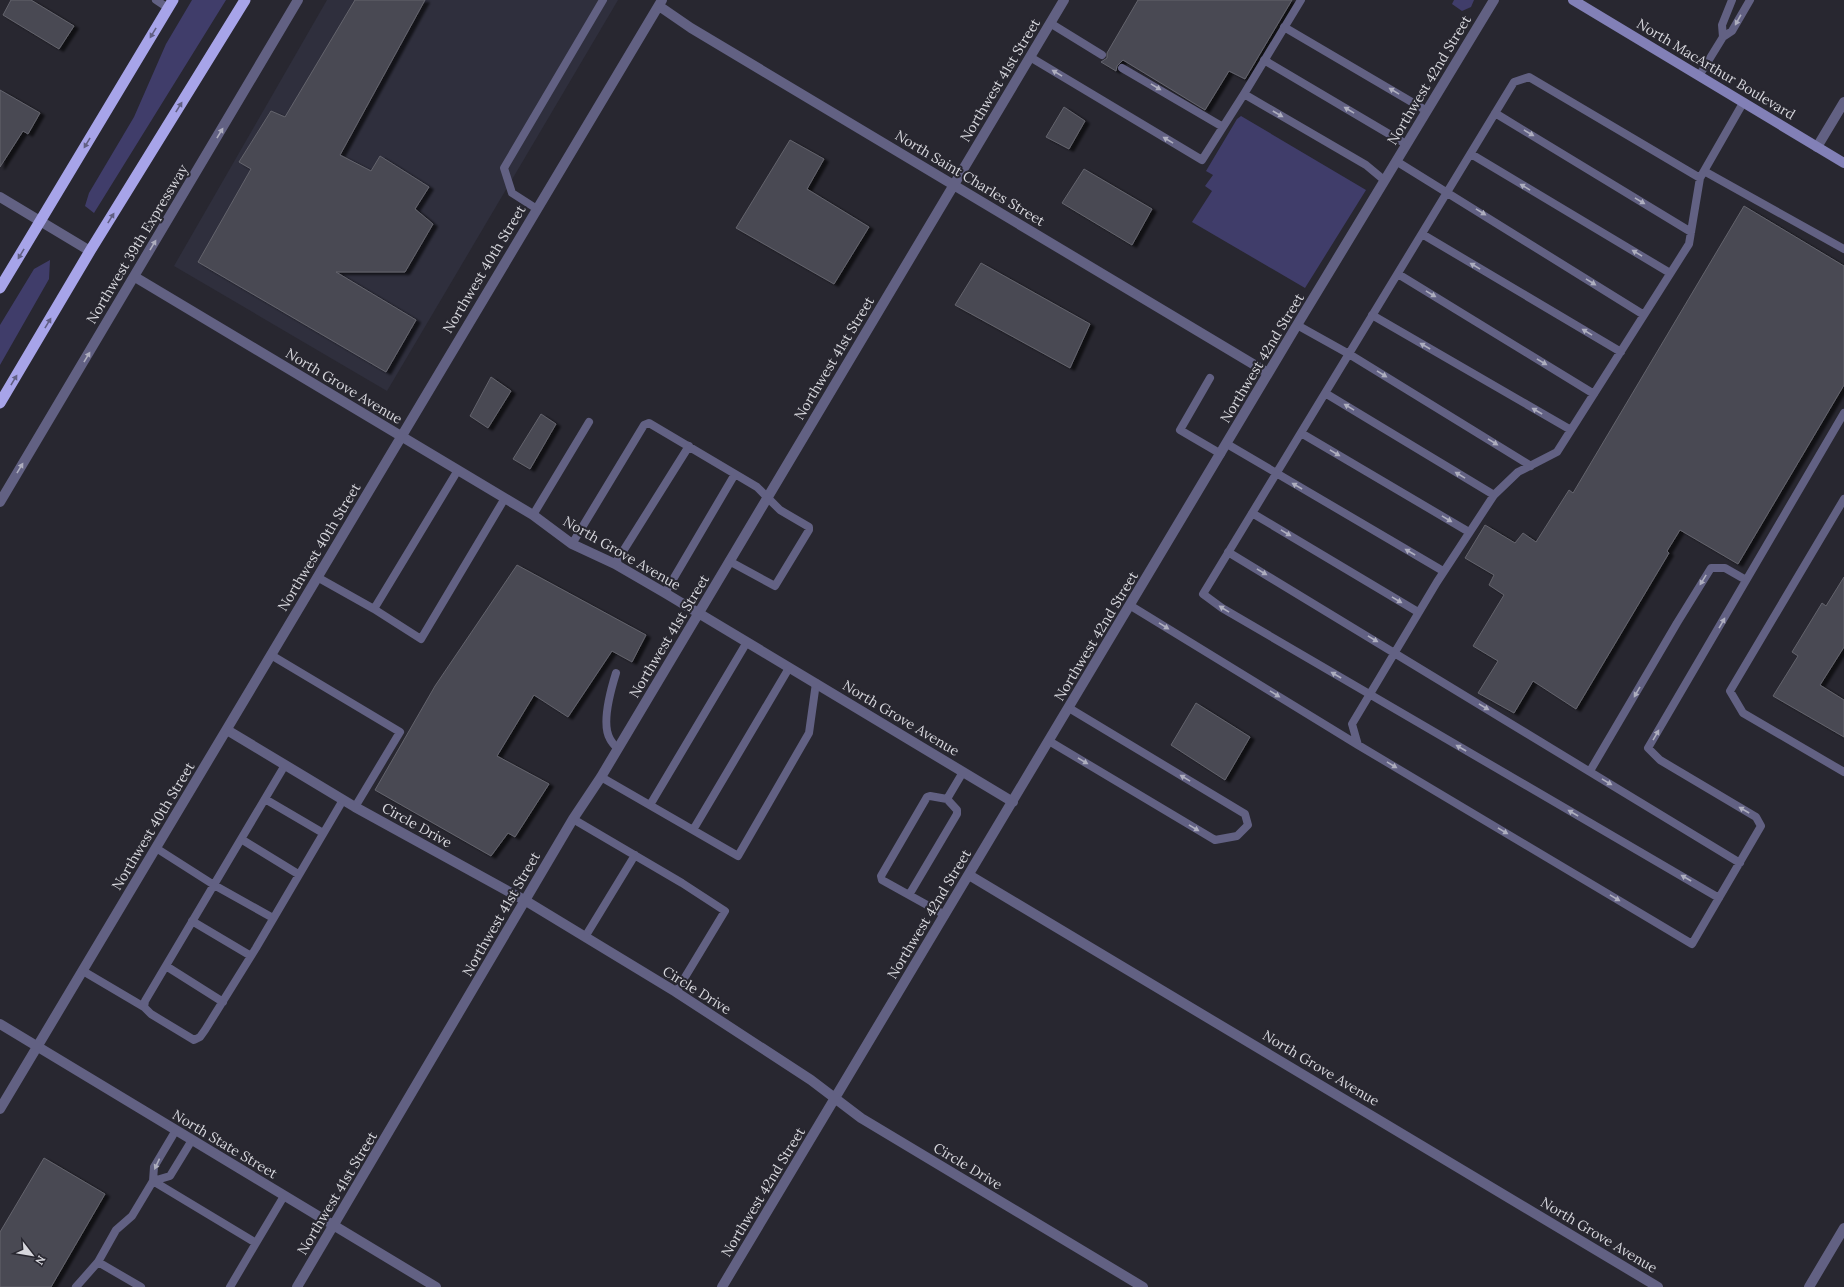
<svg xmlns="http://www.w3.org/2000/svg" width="1844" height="1287" font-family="Lora,serif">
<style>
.built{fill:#2f2f3d}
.green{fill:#403d6a}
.building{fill:#484852;stroke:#64646d;filter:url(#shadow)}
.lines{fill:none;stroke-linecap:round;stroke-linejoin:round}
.service{stroke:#626183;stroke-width:8}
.minor{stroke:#626183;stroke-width:10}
.secondary{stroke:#8280b7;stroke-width:10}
.trunk{stroke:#a7a4e9;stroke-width:11}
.oneway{fill:#aeaebe}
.oneway2{fill:#615f83}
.labels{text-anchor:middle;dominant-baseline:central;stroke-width:4;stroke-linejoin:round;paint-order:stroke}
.street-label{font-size:14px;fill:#d7d7dd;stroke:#282730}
</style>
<defs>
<filter id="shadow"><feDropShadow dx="4.5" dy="2.5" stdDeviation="1" flood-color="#0009"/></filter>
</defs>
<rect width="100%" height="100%" fill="#282730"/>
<path class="built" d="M327,0H618L387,391L174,266Z"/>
<path class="green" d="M192,0H226L94,213L85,206L89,193L134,117L166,44Z
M1454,0H1474L1471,7L1462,11L1452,4Z
M1241,116L1366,190L1305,288L1192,222L1212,191L1205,186L1213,175L1206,171L1237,119Z
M50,260L49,279L0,365V325L34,269Z"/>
<path class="building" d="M11,0H31L74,26L59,49L3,15Z
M355,0H425L340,155L371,171L380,156L429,187L415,209L433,224L405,272H336L416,320L386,372L198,262L251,169L239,162L271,111L285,117Z
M1138,0H1292L1245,79L1229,71L1205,110L1123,60L1117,66L1116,71L1101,62L1107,58V53Z
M0,90L40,113L28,134L23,131L0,167Z
M1064,107L1085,121L1069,149L1046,137Z
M790,140L824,159L807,189L869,227L834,284L736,228Z
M1084,169L1152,209L1132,245L1062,203Z
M1744,206L1844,266V385L1738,564L1680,530L1667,551L1669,553L1576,709L1533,681L1514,713L1478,693L1498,661L1473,646L1504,595L1489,585L1494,575L1465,558L1485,525L1515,543L1523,533L1536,542L1569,490L1573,493Z
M981,263L1090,324L1070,368L955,305Z
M491,377L511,391L488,428L470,416Z
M541,414L556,424L530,469L513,459Z
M517,565L646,635L632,662L612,651L568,717L534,695L497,756L549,784L515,837L508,833L491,856L375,790L435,686Z
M1844,577V647L1820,685L1844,700V737L1773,696L1798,656L1792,652L1822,603L1826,606Z
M1196,703L1250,737L1225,780L1171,745Z
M44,1158L105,1194L51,1287H0V1232Z"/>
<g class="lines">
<path class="service" d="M156,0L168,8
M1050,23L1102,55
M1284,27L1427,111
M1723,37L1722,25L1732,0
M1030,57L1202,160L1244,94L1301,0
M1264,60L1406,144
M1122,68L1223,127
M1699,76L1723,37L1732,31L1750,0
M1244,94L1366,165L1384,180
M1495,113L1691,232
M1471,154L1670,273
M1396,161L1644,315
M1704,171L1844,249
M1700,178L1529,77L1514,82L1203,594L1222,608L1719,898
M537,209L512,193L504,168L603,0
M1422,234L1621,352
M1398,274L1594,394
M1372,315L1571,430
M1297,325L1349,354L1531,466
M1210,378L1180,430L1221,454
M1325,393L1494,495
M1301,433L1469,532
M1227,444L1443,571
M458,470L374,609L421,639L505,498
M1844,499L1730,691L1743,713L1844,772
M1252,513L1418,612
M533,515L589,422
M572,544L644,425L649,423L757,487L780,510L809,527V530L775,586L729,561
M1228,552L1740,863
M615,564L689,446
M317,577L374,609
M665,593L735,474
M1131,606L1358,745L1692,944L1761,826L1756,817L1660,760L1648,748L1844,413
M271,655L400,732L355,807
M616,673C611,689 601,724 610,739C612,743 615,746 618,749
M1049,741L1215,840L1237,836L1248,825L1245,814L1069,708
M1358,745L1352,724L1437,582L1494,495L1518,472L1557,452L1689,244L1700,178L1743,103
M285,765L145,1001L144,1007L151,1014L194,1040L200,1037L205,1030L256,948L343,800
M1590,771L1677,623L1711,568H1725L1746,580
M601,777L738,856L809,733L816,683
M930,796L947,799L957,810V814L909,895L882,880L881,876L927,797Z
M265,799L323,833
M947,799L963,772
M650,805L747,642
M573,819L682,883L725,911L676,992
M693,830L789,668
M241,839L298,874
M156,848L214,885L273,918
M909,895L945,915
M192,921L251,956
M585,937L635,855
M166,966L223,1002
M83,971L144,1007
M176,1130L154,1167L153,1181L170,1176L192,1140
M98,1262L141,1287
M76,1287L98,1262L116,1230L132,1216L153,1181L256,1243L284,1196
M230,1287L256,1243"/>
<path class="minor" d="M659,6L691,28L1268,373
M1817,147L1844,102
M0,197L90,251
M135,277L533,515L572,544L615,564L665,593L1013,802
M0,502L298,0
M227,730L355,807L526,901L676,992L811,1080L861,1118L1143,1287
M969,875L1658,1287
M0,1024L436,1287
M0,1109L662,0
M297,1287L573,819L601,777L1064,0
M722,1287L1297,325L1494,0
M1809,1287L1844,1228"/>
<path class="secondary" d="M1573,0L1844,163"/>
<path class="trunk" d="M0,288L173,0
M0,403L90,251L245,0"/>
</g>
<defs><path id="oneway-solid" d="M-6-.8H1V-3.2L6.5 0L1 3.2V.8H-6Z"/></defs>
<g class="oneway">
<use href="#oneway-solid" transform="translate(1738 20) rotate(119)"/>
<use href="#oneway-solid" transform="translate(1057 73) rotate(-149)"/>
<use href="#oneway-solid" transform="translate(1156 87) rotate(31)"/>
<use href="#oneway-solid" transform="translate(1394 91) rotate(-149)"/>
<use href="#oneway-solid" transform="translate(1349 110) rotate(-149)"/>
<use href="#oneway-solid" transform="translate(1278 114) rotate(30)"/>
<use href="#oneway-solid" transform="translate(220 133) rotate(-59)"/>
<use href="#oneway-solid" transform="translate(1529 133) rotate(31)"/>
<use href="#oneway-solid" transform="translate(1168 140) rotate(-149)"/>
<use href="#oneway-solid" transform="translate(1525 187) rotate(-149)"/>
<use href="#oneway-solid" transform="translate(1640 201) rotate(31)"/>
<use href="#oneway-solid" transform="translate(1481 212) rotate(32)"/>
<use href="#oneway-solid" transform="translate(153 245) rotate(-59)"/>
<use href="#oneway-solid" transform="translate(1637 253) rotate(-149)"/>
<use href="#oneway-solid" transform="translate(1475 266) rotate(-149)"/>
<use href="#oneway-solid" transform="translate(1591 282) rotate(32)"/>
<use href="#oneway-solid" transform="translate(1431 294) rotate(31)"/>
<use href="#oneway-solid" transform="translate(1587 332) rotate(-149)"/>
<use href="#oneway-solid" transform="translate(1425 346) rotate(-150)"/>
<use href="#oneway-solid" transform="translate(87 357) rotate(-59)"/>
<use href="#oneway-solid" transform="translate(1542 362) rotate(31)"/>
<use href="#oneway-solid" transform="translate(1382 374) rotate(32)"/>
<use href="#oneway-solid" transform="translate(1349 407) rotate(-149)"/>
<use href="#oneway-solid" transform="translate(1537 411) rotate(-150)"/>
<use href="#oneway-solid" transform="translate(1493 442) rotate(32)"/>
<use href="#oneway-solid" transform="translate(1335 453) rotate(31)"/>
<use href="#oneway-solid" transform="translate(20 468) rotate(-59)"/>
<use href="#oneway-solid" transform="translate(1460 475) rotate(-149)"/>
<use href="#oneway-solid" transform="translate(1297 486) rotate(-150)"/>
<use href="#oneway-solid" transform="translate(1447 519) rotate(31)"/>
<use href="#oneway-solid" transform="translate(1286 533) rotate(31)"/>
<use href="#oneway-solid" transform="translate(1410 552) rotate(-150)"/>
<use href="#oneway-solid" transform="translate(1262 572) rotate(31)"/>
<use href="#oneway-solid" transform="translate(1703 580) rotate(122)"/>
<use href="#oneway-solid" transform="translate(1397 600) rotate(31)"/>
<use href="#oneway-solid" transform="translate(1224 609) rotate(-148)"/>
<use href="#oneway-solid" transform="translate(1722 623) rotate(-60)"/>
<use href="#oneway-solid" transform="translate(1164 626) rotate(32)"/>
<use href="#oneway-solid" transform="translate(1373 639) rotate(31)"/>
<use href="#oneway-solid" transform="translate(1336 675) rotate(-150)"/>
<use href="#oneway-solid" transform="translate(1637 692) rotate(120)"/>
<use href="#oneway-solid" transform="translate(1275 694) rotate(32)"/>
<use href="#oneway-solid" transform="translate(1484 707) rotate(31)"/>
<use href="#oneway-solid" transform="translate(1656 735) rotate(-60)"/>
<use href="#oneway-solid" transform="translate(1461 748) rotate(-150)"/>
<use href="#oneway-solid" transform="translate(1083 761) rotate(31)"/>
<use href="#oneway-solid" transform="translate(1392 765) rotate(31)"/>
<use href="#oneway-solid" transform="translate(1185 778) rotate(-149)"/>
<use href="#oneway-solid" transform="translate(1607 782) rotate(31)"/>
<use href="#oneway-solid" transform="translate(1744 810) rotate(-150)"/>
<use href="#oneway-solid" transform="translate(1573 813) rotate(-150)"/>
<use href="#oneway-solid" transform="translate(1194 828) rotate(31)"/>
<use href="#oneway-solid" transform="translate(1503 831) rotate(31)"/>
<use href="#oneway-solid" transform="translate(1686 878) rotate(-150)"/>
<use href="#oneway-solid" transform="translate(1615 898) rotate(31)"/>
<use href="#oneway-solid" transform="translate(157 1164) rotate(115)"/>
</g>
<g class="oneway2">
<use href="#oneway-solid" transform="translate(153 33) rotate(121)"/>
<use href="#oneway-solid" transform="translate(179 107) rotate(-58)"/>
<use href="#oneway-solid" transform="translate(87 143) rotate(121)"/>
<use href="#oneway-solid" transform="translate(111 218) rotate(-58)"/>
<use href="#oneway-solid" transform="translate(21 254) rotate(121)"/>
<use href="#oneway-solid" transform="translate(48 323) rotate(-59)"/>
<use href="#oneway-solid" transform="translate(14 380) rotate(-59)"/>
</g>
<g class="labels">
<g class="street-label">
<text transform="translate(1716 69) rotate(31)">North MacArthur Boulevard</text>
<text transform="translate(1000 80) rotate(-59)">Northwest 41st Street</text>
<text transform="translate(1429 80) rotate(-59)">Northwest 42nd Street</text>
<text transform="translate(970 178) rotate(31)">North Saint Charles Street</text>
<text transform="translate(137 244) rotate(-59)">Northwest 39th Expressway</text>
<text transform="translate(484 269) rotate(-59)">Northwest 40th Street</text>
<text transform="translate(834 358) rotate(-59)">Northwest 41st Street</text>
<text transform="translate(1262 358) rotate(-59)">Northwest 42nd Street</text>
<text transform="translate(344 386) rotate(31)">North Grove Avenue</text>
<text transform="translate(319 547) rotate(-59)">Northwest 40th Street</text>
<text transform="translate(622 553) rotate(30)">North Grove Avenue</text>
<text transform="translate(669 636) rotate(-59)">Northwest 41st Street</text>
<text transform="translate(1096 636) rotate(-59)">Northwest 42nd Street</text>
<text transform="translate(901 718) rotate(31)">North Grove Avenue</text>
<text transform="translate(417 825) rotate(29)">Circle Drive</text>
<text transform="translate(153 826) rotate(-59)">Northwest 40th Street</text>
<text transform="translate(501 914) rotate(-60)">Northwest 41st Street</text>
<text transform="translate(929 914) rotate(-59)">Northwest 42nd Street</text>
<text transform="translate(697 990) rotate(32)">Circle Drive</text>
<text transform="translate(1321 1068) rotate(31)">North Grove Avenue</text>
<text transform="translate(225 1144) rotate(31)">North State Street</text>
<text transform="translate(968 1166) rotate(31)">Circle Drive</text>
<text transform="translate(763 1192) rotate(-59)">Northwest 42nd Street</text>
<text transform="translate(337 1193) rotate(-59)">Northwest 41st Street</text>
<text transform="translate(1599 1235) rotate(31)">North Grove Avenue</text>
</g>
</g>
<g transform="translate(32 1255) rotate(121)" stroke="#282730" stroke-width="3" paint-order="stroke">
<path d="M0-3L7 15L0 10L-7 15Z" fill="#d7d7dd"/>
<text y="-6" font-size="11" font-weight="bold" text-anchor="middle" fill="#d7d7dd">N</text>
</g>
</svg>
